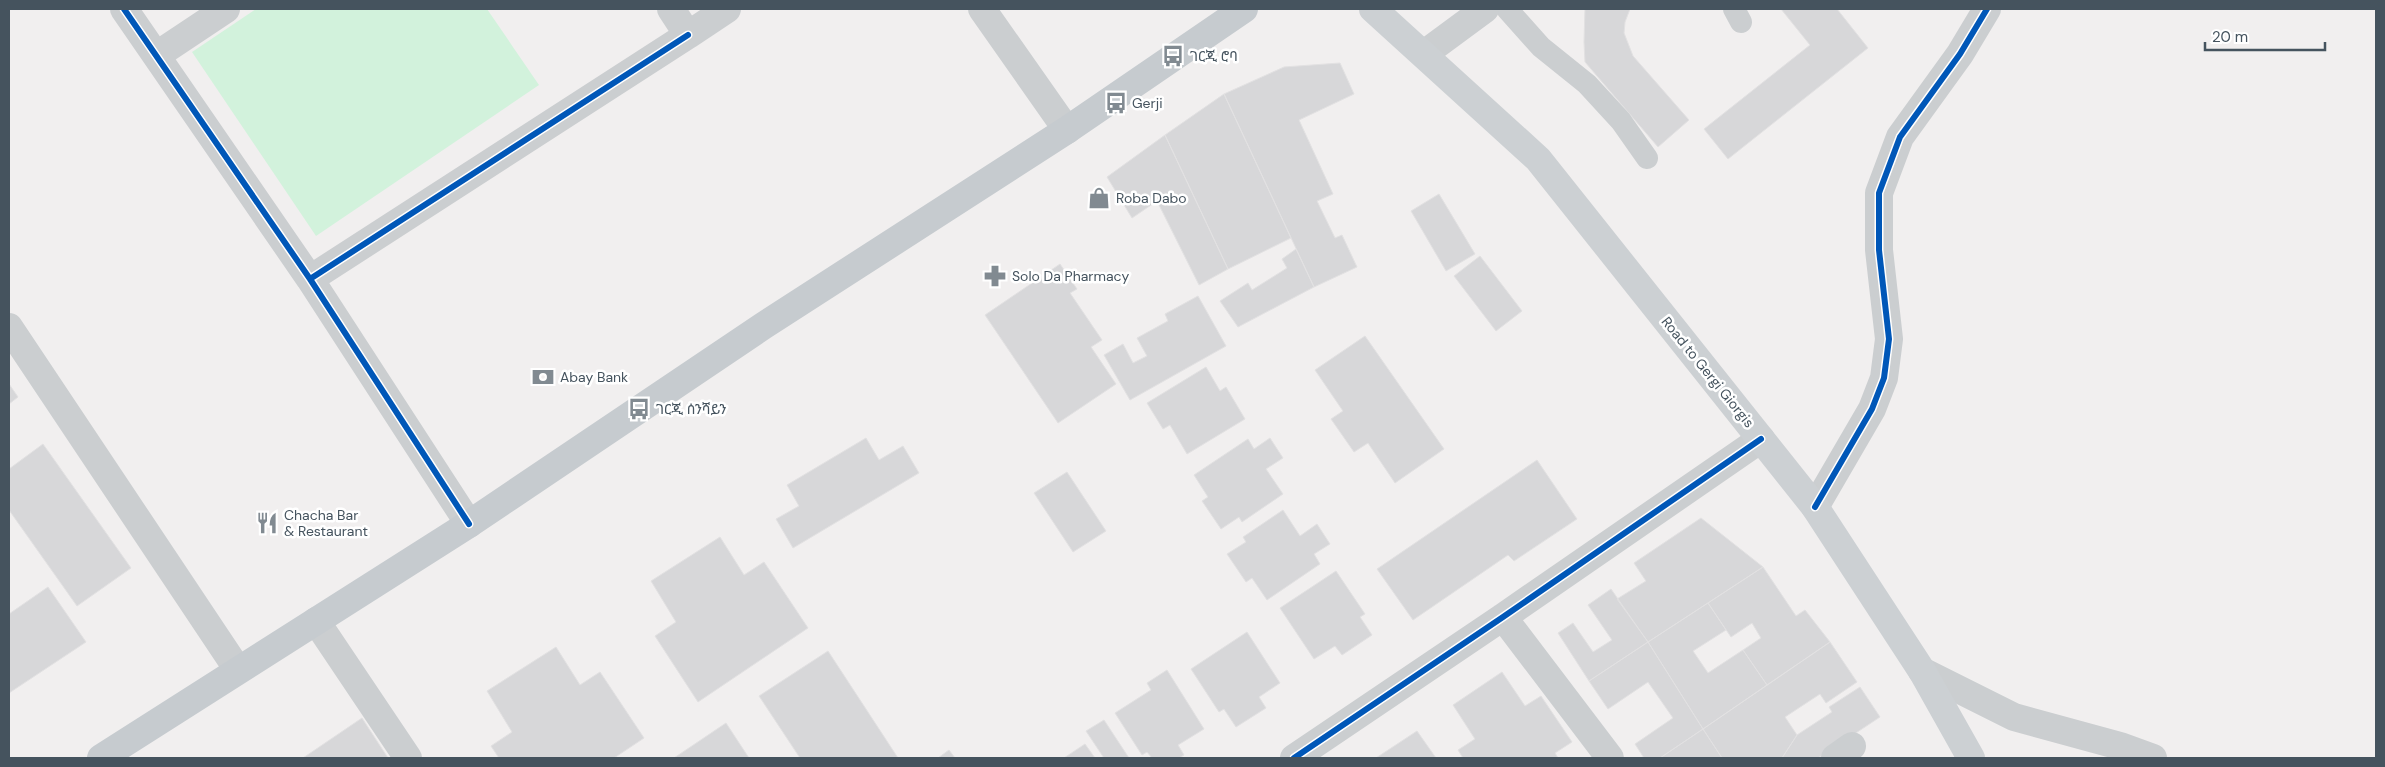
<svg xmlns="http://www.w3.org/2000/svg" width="2385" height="767" font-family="'DM Sans','Noto Sans Ethiopic',sans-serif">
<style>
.green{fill:#d2f2dc}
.building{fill:#d7d7d9;stroke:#e2e1e2}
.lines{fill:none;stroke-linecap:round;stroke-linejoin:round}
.lane{stroke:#cbced0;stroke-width:22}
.street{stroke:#cbced0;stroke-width:28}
.secondary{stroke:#ccd0d3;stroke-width:28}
.primary{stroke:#c6cbcf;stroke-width:28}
.cycleway-casing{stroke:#fff;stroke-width:9}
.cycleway{stroke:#0057b8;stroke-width:6}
.labels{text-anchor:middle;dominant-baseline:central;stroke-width:5;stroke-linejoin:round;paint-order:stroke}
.poi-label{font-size:14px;fill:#45535e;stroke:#fff;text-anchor:start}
.street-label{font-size:14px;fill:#45535e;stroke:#fff}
</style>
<rect width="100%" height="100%" fill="#f1efef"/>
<path class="green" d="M256,9H487L539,85L316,236L192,52Z"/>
<path class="building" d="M1585,9H1630L1625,22L1624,33L1633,56L1689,120L1658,147L1585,62L1584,42Z
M1781,9H1837L1868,48L1728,159L1704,129L1810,45Z
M1340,63L1354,94L1299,120L1333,194L1317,201L1335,238L1342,235L1357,267L1314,287L1224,94L1284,67Z
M1224,94L1291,238L1228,269L1165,135Z
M1165,135L1228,269L1199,285L1157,201L1132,218L1107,177Z
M1439,194L1475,254L1446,271L1411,211Z
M1296,249L1314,287L1238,327L1220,301L1248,283L1252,290L1287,268L1282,259Z
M1480,256L1522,311L1496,331L1454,276Z
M1060,264L1077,289L1070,293L1102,340L1091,347L1116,384L1058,423L985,315Z
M1198,296L1226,346L1130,400L1104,355L1123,344L1133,363L1147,356L1137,338L1168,321L1165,314Z
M1365,336L1444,449L1395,483L1368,443L1354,452L1331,419L1343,411L1315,370Z
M1206,367L1220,391L1226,387L1245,419L1187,454L1170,425L1163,429L1147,403Z
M9,384L18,397L9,404Z
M866,438L879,460L903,446L919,473L793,548L776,519L799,506L787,485Z
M1270,438L1283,458L1266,469L1283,494L1242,522L1239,517L1221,529L1202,501L1208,497L1194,475L1248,439L1254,449Z
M43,444L131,568L77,606L9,510V469Z
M1537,460L1577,519L1514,561L1508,555L1413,620L1377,569Z
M1067,472L1106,531L1073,552L1034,493Z
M1283,510L1300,536L1317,524L1330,544L1314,554L1320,564L1267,600L1252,578L1246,582L1227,554L1246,542L1243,537Z
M1701,518L1763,567L1648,642L1617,599L1646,581L1634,563Z
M720,537L744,575L764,562L808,628L698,702L655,636L676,622L651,581Z
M1763,567L1796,616L1805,610L1830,642L1767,685L1743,650L1761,638L1752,623L1731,637L1708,603Z
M1336,571L1365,614L1360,617L1372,635L1342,655L1335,646L1314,659L1280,608Z
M48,587L86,642L9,693V614Z
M1611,589L1648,642L1589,681L1558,633L1573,623L1593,652L1612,640L1588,605Z
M1708,603L1726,630L1693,651L1708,673L1743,650L1767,685L1703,729L1648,642Z
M1247,632L1280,683L1259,697L1266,708L1236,727L1224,709L1219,712L1191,669Z
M1648,642L1703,729L1660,758H1644L1635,744L1673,718L1648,682L1608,709L1589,681Z
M1830,642L1857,682L1826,703L1820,694L1785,717L1797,735L1782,758H1722L1703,729Z
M556,647L580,685L600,672L644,738L614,758H499L491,746L512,732L487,691Z
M828,651L898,758H800L759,696Z
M1167,670L1204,729L1178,745L1184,755L1179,758H1152L1147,752L1142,755L1115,713L1151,690L1147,683Z
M1502,672L1525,706L1541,696L1572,742L1555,753L1558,758H1463L1458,750L1475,739L1453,705Z
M1860,687L1880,717L1818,758H1782L1797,735L1832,712L1829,707Z
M362,718L388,758H303Z
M1104,720L1129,758H1104L1086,731Z
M726,723L749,758H674Z
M1703,729L1722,758H1660Z
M1417,731L1436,758H1376Z
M1085,744L1095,758H1064Z
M949,750L955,758H938Z"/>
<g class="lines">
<path class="lane" d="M1507,9L1541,47L1587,84L1621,121L1647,158
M1734,9L1741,22"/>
<path class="street" d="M124,9L310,279L469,524
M671,9L688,35L727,9
M982,9L1067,130
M1424,54L1485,9
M157,55L226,9
M310,279L688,35
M9,327L238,670
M1815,507L1872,409L1884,378L1889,339L1879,250V193L1900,137L1960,54L1987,9
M1503,617L1610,758
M316,621L408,758
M1922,671L2014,717L2120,746L2153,758
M1294,758L1503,617L1761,439
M1835,758L1852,746"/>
<path class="secondary" d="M1373,9L1538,159L1815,507L1922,671L1971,758"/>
<path class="primary" d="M101,758L469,524L763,326L1067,130L1244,9"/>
<g class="cycleway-casing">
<path id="cycleway" d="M124,9L310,279L469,524
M310,279L688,35
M1815,507L1872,409L1884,378L1889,339L1879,250V193L1900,137L1960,54L1987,9
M1294,758L1503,617L1761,439"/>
</g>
<use href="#cycleway" class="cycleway"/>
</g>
<defs>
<g id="bus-bare" transform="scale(1.725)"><path d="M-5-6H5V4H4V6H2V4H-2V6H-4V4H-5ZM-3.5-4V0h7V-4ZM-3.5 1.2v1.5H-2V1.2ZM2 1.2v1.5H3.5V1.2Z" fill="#818a91" stroke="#fff" stroke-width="2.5" paint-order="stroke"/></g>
<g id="shop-bare" transform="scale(1.725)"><path d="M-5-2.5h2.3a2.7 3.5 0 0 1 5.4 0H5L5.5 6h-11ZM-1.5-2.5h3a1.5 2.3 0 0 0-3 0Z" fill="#818a91" stroke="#fff" stroke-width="2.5" paint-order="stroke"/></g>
<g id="pharmacy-bare" transform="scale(1.725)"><path d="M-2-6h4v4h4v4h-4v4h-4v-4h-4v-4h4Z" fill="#818a91" stroke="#fff" stroke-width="2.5" paint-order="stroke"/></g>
<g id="bank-bare" transform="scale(1.725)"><path d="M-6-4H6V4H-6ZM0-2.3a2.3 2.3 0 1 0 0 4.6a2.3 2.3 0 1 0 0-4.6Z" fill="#818a91" stroke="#fff" stroke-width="2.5" paint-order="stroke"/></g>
<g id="restaurant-bare" transform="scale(1.725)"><path d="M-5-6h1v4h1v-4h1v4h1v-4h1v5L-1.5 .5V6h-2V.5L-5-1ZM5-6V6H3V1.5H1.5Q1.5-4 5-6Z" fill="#818a91" stroke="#fff" stroke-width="2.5" paint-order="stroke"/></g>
</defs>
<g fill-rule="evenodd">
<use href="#bus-bare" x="1173" y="56"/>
<use href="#bus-bare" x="1116" y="103"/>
<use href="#shop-bare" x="1099" y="198"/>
<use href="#pharmacy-bare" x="995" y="276"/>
<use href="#bank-bare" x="543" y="377"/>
<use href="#bus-bare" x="639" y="409"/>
<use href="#restaurant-bare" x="267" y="523"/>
</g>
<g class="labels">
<g class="poi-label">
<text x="1190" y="56">ገርጂ ሮባ</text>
<text x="1132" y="103">Gerji</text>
<text x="1116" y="198">Roba Dabo</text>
<text x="1012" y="276">Solo Da Pharmacy</text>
<text x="560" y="377">Abay Bank</text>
<text x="656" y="409">ገርጂ ሰንሻይን</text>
<text x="284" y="515">Chacha Bar<tspan x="284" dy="16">&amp; Restaurant</tspan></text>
</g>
<g class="street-label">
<text transform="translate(1708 372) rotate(51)">Road to Gergi Giorgis</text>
</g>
</g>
<rect width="2385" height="767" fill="none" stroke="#45535e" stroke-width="20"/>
<path d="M2205 42v8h120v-8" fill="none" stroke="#45535e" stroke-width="2.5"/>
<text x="2212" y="42" font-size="15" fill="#45535e" stroke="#ffffff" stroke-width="4" paint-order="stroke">20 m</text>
</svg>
